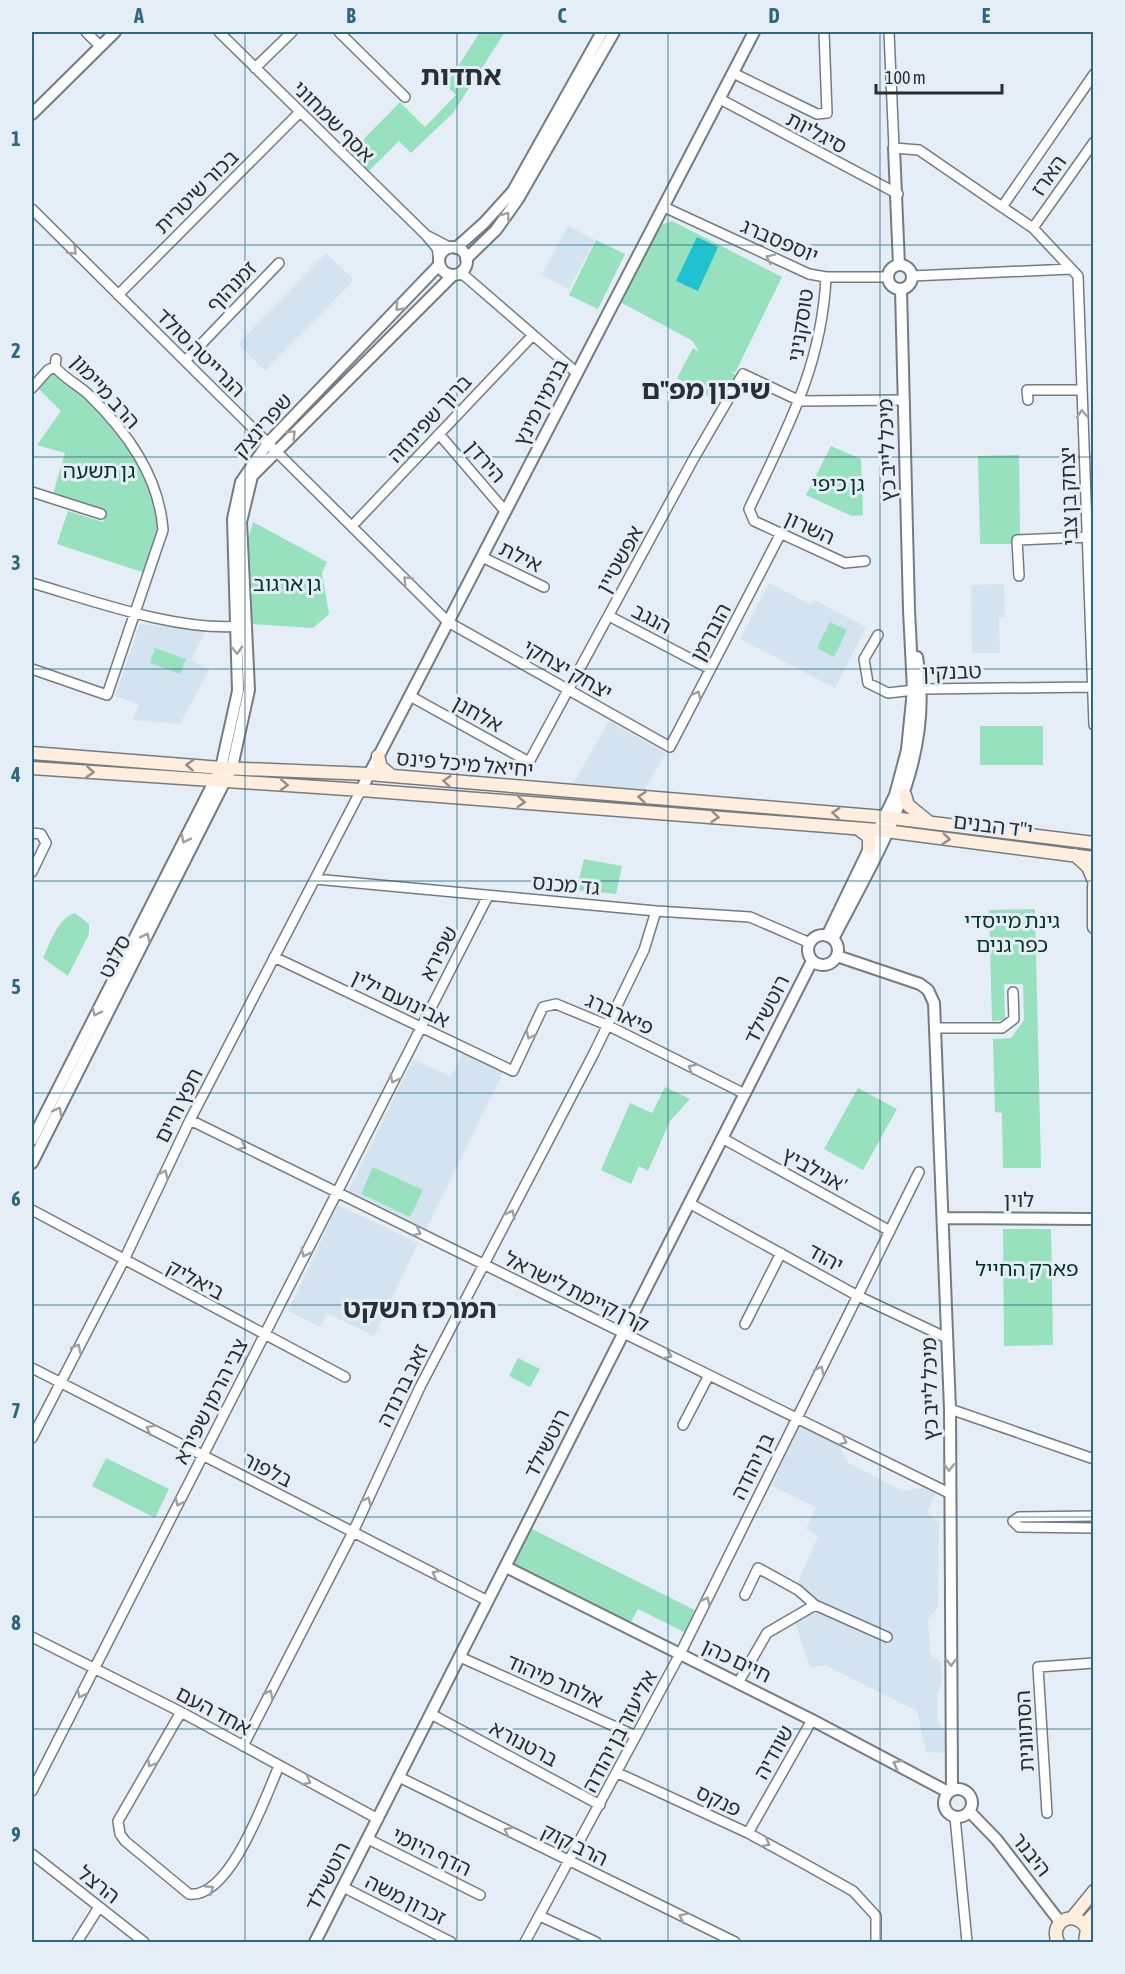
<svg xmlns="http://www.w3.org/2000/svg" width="1125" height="1974" font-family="'Asap Condensed','Noto Sans Hebrew',sans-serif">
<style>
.built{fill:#d3e3ef}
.green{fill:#97e1be}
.water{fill:#1fc3d0}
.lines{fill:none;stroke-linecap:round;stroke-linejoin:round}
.minor-casing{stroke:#747c82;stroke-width:12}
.tertiary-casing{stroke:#747c82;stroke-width:14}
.secondary-casing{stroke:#747c82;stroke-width:15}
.minor{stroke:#fff;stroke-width:9}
.tertiary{stroke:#fff;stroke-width:10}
.secondary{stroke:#ffedde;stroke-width:12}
.oneway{stroke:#9fa0a2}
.oneway2{stroke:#948d87}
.grid{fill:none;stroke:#2b697f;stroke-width:1.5;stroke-opacity:0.55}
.labels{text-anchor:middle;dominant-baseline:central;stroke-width:6;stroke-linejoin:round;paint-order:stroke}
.street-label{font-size:21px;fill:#2a2d30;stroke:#e5eef6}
.park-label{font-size:21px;fill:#013422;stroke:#e5eef6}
.district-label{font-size:27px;font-weight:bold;fill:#293035;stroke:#e5eef6}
.neatline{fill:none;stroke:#2b697f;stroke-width:2}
.grid-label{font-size:20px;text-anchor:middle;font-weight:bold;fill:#2b697f}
</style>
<rect width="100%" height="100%" fill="#e5eef6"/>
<path class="built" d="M568,226L595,240L569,289L542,275Z
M326,253L354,280L265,371L238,344Z
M769,583L811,605L814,600L866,627L835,688L740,639Z
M1004,584L1005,617H999L1000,653H972L971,585Z
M140,624L206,631L191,660L209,670L180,724L133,720L139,704L115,696Z
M609,721L666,753L643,792L572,786Z
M462,1054L503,1073L425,1231L348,1192L413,1059L451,1077Z
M338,1205L418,1243L374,1336L327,1313L320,1327L288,1311Z
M799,1424L839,1444L847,1462L902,1491L923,1488L935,1494L927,1513L939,1522L938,1607L928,1619L930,1654L941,1663L942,1683L937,1693V1720L945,1732L946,1753L926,1752L917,1711L825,1665L810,1668L794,1619L815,1600L797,1584L818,1536L806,1529L816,1507L772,1486Z"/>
<path class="green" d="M480,32H505L453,113L411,153L399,141L366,174L348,155L400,102L425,127L456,95L446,85Z
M672,221L782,277L735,373L730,371L737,376L722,404L677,378L693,348L699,352L693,341L620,302L657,229L661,225Z
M596,240L625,254L598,309L569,295Z
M54,371C63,381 75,387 85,397C119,429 160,475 159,525C158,540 150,558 145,573L57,544L68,511L103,522L107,512L53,494L65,453L37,445L61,411L37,387Z
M831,446L861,459L863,515L852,516L806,495Z
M1019,455L1020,536H1013V544H980L978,456Z
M253,522L327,562L322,573L329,614L313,628L252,624L248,539Z
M830,622L847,630L834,657L817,648Z
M155,648L186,659L180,674L150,663Z
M980,726H1043V765H980Z
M584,859L622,866L616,894L576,890Z
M1035,909L1041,1168H1003L1002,1113L995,1112L993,1039L1011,1038L1024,1020L1023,984H1004L1005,1020L992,1021L989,910Z
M75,913L89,924V934L68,976L43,958C51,942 57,919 75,913Z
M665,1087L690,1099L670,1121L648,1171L639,1166L631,1184L601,1170L630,1103L652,1113Z
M858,1088L897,1109L863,1170L824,1149Z
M373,1167L423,1190L410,1217L361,1194Z
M1003,1229H1051L1053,1345L1004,1346Z
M518,1358L540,1369L530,1387L509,1376Z
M106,1458L169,1489L155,1518L92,1486Z
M526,1526L701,1613L690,1635L638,1609L628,1627L506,1567Z"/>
<path class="water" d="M697,237L718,247L698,291L676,281Z"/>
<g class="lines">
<g class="minor-casing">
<path id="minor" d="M86,32L100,46
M219,32L426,235
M339,32L405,97
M889,32L894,148L919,150L1002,207
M255,68L292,32
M733,73L817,114L827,113L824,32
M1094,74L1002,207L1033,228L1078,276L1094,725
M720,99L898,194
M664,207L809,274L826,277H888
M32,209L448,622L670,747L781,533
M1033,228L1094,142
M439,260L437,248L426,235L451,248
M458,274L465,276L577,373
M912,276L1071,269
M826,277C822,366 786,431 749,509L754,521L845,563L865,561
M118,295L299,113
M185,361L279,263
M32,388L48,370L55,367
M1028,400L1027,390H1080
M439,434L505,511
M32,492L101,514
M352,526L533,335
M482,557L544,587
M1019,576L1017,540L1088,537
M32,583C94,601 178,632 243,626
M609,616L710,669
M878,635L864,659L868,683L888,693L923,689L1090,687
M32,669L107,695L163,530C159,475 126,431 88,394C77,384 65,379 55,367L56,359
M410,696L529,762L694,458L743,374L800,401L904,400
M32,833L41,834L46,843L32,872
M315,879L656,911L750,917L810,943
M274,957L513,1071L543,1007L556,1004L607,1025L745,1094
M936,1028H1002L1014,1019L1013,992
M190,1120L949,1493
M722,1138L890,1231
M689,1203L858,1296L947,1338
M32,1210L345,1377
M745,1324L781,1253
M32,1368L488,1601
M950,1409L1094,1459
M683,1425L709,1375
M32,1438L124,1260L190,1120L361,790
M1094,1516L1019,1517L1013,1521L1019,1527L1094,1528
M815,1605L887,1637
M32,1637L181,1712L378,1819
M460,1657L636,1736
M738,1683L767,1633L815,1605L798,1590L758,1568L745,1595
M181,1712L118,1821L120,1834L125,1841L189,1894C230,1899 265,1798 279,1766
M431,1714L600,1805
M243,1746L353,1532L420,1387L594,1053L644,950L656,911
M618,1773L748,1833L803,1863L853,1891L876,1916V1942
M399,1777L735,1942
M32,1791L488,896
M1047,1813L1038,1667L1094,1663
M955,1817L967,1942
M748,1833L812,1720
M368,1839L480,1895
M32,1854L144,1942
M343,1887L451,1942
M540,1916L596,1942
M77,1942L99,1907
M525,1942L680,1654L919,1172"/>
</g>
<g class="tertiary-casing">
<path id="tertiary" d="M32,114L115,32
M894,148L899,265
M439 261a14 14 0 1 1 28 0a14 14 0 1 1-28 0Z
M456,248L484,223L513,191L602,32
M466,259L496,230L518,199L614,32
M888 277a12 12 0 1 1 24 0a12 12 0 1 1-24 0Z
M361,790L754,32
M808 950a15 15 0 1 1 30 0a15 15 0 1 1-30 0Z
M827,936L895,795L907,750L913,690L909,610L901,289
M833,939C879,849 936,763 917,657
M837,956L920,984L928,990L934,1003L950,1409L952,1788
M32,1140L221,768L238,691L233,519L241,482L268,443L439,265
M32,1163L232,767L249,690L241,522L252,476L453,275
M945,1218L1094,1219
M506,1567L812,1720L948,1792
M944 1803a14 14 0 1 1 28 0a14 14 0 1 1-28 0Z
M970,1812L997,1840L1060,1922
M315,1942L812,961"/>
</g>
<g class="secondary-casing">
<path id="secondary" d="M32,753L221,768L369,774L884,817L1094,843
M378,756L381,767L392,776
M32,768L361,790L878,830L1094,858
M905,795L908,805L930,823
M858,829L869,837V848
M1075,855L1088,867L1094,881
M1094,886V927
M1072,1918L1094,1891
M1085,1924L1094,1914
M1058,1942C1048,1921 1076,1908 1087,1929L1085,1942"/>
</g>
<use href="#minor" class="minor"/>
<use href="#tertiary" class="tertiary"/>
<use href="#secondary" class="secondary"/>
</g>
<defs><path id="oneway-chevron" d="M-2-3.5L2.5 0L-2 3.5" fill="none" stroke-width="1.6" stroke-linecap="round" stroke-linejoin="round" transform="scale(1.5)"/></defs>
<g class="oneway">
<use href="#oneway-chevron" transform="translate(506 216) rotate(-54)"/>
<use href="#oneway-chevron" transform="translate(73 251) rotate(45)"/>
<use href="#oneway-chevron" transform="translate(770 258) rotate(-154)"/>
<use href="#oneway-chevron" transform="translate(399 307) rotate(134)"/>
<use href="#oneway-chevron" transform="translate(1082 414) rotate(-94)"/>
<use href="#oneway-chevron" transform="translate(292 434) rotate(-45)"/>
<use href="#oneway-chevron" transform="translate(407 580) rotate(-135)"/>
<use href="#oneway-chevron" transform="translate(237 650) rotate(88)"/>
<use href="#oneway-chevron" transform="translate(697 695) rotate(-62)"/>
<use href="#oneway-chevron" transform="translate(185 839) rotate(117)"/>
<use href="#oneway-chevron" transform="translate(146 937) rotate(-63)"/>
<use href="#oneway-chevron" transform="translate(96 1012) rotate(117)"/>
<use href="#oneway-chevron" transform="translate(530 1035) rotate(115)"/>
<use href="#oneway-chevron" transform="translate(692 1068) rotate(-153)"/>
<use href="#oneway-chevron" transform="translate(394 1079) rotate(117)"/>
<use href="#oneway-chevron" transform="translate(58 1111) rotate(-63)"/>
<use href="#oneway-chevron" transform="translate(242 1146) rotate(26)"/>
<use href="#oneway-chevron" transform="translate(164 1174) rotate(-65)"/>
<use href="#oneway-chevron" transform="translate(511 1214) rotate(-63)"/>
<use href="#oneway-chevron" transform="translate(417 1232) rotate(26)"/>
<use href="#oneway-chevron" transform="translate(305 1253) rotate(117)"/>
<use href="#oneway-chevron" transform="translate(77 1348) rotate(-62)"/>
<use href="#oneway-chevron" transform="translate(668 1355) rotate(26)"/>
<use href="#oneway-chevron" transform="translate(820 1370) rotate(-63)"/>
<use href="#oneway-chevron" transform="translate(150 1429) rotate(-153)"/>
<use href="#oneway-chevron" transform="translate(843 1441) rotate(26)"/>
<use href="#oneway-chevron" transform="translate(949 1467) rotate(91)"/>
<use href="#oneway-chevron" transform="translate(367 1501) rotate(-65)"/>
<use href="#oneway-chevron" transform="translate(179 1502) rotate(117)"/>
<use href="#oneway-chevron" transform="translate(436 1574) rotate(-153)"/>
<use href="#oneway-chevron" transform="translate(706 1601) rotate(-64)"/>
<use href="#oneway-chevron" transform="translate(951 1662) rotate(89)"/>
<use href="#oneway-chevron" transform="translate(81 1694) rotate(117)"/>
<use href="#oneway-chevron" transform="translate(269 1694) rotate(-63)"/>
<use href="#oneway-chevron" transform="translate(151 1763) rotate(121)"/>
<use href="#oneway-chevron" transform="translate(897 1764) rotate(-152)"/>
<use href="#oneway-chevron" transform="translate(307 1781) rotate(28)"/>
<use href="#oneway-chevron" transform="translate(508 1831) rotate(-153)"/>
<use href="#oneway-chevron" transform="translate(766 1843) rotate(29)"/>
<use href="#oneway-chevron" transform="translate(210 1889) rotate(-33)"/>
<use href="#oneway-chevron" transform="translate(683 1917) rotate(-154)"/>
</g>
<g class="oneway2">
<use href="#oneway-chevron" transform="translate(190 765) rotate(-176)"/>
<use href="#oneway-chevron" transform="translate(90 772) rotate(4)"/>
<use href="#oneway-chevron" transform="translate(447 781) rotate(-175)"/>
<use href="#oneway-chevron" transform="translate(284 785) rotate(3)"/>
<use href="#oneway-chevron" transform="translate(642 797) rotate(-175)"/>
<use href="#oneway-chevron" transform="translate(521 802) rotate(4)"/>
<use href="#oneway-chevron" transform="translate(836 813) rotate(-175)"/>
<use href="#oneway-chevron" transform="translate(715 817) rotate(5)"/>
<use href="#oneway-chevron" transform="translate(946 839) rotate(6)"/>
</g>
<path class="grid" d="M245,32V1942M457,32V1942M668,32V1942M880,32V1942M32,245H1094M32,457H1094M32,669H1094M32,881H1094M32,1093H1094M32,1305H1094M32,1517H1094M32,1729H1094"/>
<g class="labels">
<g class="street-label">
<text transform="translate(334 121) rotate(45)">אסף שמחוני</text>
<text transform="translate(817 132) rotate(28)">סיגליות</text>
<text transform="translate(1048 175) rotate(-55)">הארז</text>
<text transform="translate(196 191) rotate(-45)">בכור שיטרית</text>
<text transform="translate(780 240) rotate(23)">יוספסברג</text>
<text transform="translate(231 286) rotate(-46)">זמנהוף</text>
<text transform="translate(800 325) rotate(-81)">טוסקניני</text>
<text transform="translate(201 352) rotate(45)">הנרייטה סולד</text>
<text transform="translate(106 391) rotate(48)">הרב מיימון</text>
<text transform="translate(540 402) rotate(-63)">בנימין מינץ</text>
<text transform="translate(429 418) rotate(-47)">ברוך שפינוזה</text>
<text transform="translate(262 425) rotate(-49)">שפרינצק</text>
<text transform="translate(886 450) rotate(-92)">מיכל לייב כץ</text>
<text transform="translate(486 461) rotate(49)">הירדן</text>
<text transform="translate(1068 496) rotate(-92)">יצחק בן צבי</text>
<text transform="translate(810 527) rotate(25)">השרון</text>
<text transform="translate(521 556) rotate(26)">אילת</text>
<text transform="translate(619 559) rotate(-61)">אפשטיין</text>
<text transform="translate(652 618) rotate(28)">הנגב</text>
<text transform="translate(710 632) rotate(-62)">הוברמן</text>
<text transform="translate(568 669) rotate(30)">יצחק יצחקי</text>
<text transform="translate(952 671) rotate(-2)">טבנקין</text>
<text transform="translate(478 713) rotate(29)">אלחנן</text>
<text transform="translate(465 763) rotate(5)">יחיאל מיכל פינס</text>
<text transform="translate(993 825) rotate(7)">י''ד הבנים</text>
<text transform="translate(566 884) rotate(5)">גד מכנס</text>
<text transform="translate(438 953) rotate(-63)">שפירא</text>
<text transform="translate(114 956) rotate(-63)">סלנט</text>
<text transform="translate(401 998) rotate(26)">אבינועם ילין</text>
<text transform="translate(766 1009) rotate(-63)">רוטשילד</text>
<text transform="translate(620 1013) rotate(25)">פיארברג</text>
<text transform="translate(178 1105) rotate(-63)">חפץ חיים</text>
<text transform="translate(815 1169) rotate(29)">אנילביץ'</text>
<text x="1019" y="1199">לוין</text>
<text transform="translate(826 1257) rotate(29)">יהוד</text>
<text transform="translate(196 1279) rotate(28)">ביאליק</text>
<text transform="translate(577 1291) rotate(26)">קרן קיימת לישראל</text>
<text transform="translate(402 1385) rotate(-64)">זאב ברנדה</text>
<text transform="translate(929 1389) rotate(-91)">מיכל לייב כץ</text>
<text transform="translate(210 1401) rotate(-63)">צבי הרמן שפירא</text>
<text transform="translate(546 1443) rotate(-63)">רוטשילד</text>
<text transform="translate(752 1466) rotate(-64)">בן יהודה</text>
<text transform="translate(268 1469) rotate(27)">בלפור</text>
<text transform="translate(737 1660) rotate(26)">חיים כהן</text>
<text transform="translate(555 1680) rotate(24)">אלתר מיהוד</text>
<text transform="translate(214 1710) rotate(28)">אחד העם</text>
<text transform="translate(619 1731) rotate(-62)">אליעזר בן יהודה</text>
<text transform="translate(1024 1731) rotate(-93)">הסתוונית</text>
<text transform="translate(524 1743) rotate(28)">ברטנורא</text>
<text transform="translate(773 1752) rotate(-61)">שוודיה</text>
<text transform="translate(719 1800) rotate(25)">פנקס</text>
<text transform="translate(575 1844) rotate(26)">הרב קוק</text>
<text transform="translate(432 1851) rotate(26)">הדף היומי</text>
<text transform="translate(1032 1854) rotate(52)">היבנר</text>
<text transform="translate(327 1876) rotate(-63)">רוטשילד</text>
<text transform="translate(99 1884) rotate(38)">הרצל</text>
<text transform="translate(406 1899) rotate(27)">זכרון משה</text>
</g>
<g class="park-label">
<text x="99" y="470">גן תשעה</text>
<text x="838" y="483">גן כיפי</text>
<text x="287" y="583">גן ארגוב</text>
<text x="1012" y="920">גינת מייסדי<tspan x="1012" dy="24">כפר גנים</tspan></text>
<text x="1027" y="1268">פארק החייל</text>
</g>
<g class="district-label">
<text x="461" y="75">אחדות</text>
<text x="706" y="389">שיכון מפ"ם</text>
<text x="420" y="1308">המרכז השקט</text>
</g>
</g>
<rect width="1125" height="1974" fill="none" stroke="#e5eef6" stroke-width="66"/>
<path d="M876 84v9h126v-9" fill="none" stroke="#2a2d30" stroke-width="3"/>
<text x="885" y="84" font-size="18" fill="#2a2d30" stroke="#e5eef6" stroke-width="4.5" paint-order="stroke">100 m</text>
<rect x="33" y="33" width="1059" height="1908" class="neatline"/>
<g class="grid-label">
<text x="139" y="23">A</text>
<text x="351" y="23">B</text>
<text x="562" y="23">C</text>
<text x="774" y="23">D</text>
<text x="986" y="23">E</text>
<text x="16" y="146">1</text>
<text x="16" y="358">2</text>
<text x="16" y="570">3</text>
<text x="16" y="782">4</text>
<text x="16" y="994">5</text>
<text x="16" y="1206">6</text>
<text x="16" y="1418">7</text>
<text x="16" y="1630">8</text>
<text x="16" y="1842">9</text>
</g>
</svg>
